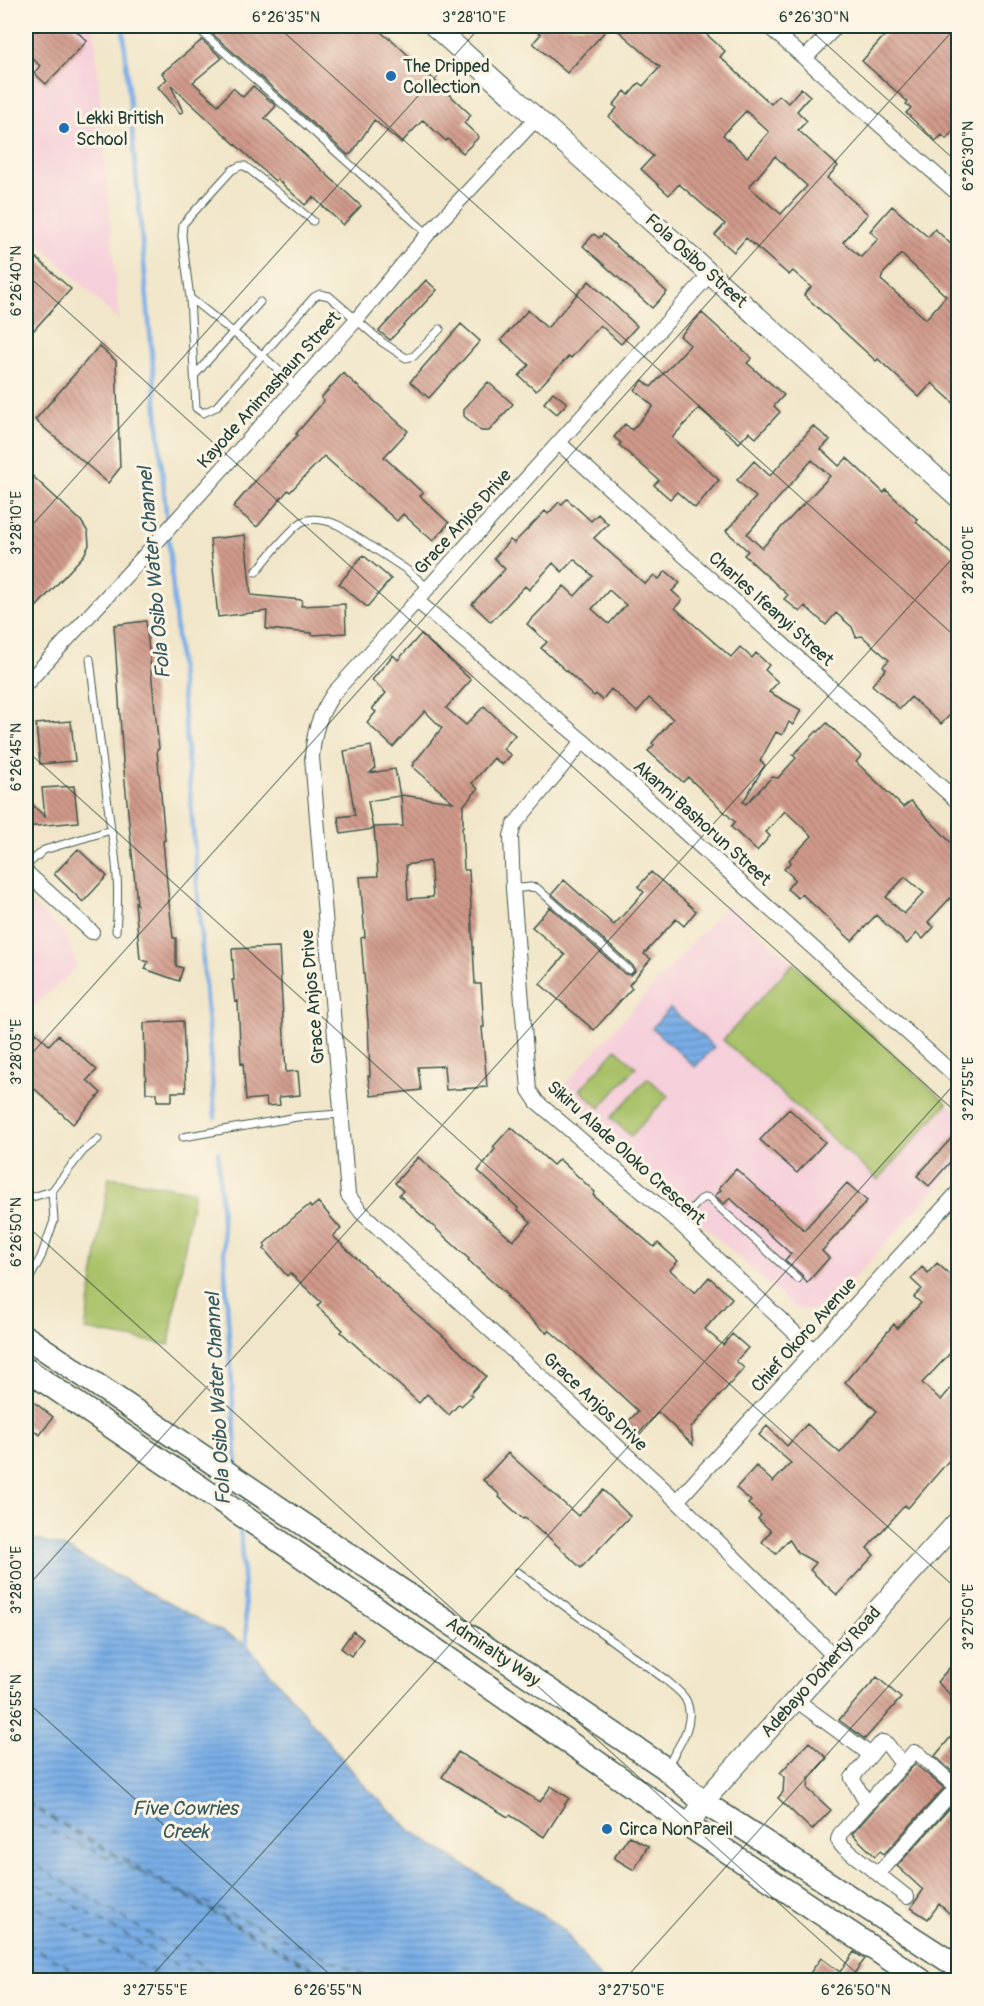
<svg xmlns="http://www.w3.org/2000/svg" width="984" height="2006" font-family="Pangolin,sans-serif">
<style>
.built{fill:#f5cfda}
.pitch{fill:#a8c167;stroke:#647f4e;stroke-width:1.5}
.water{fill:url(#water-rules);stroke:#4c758d;stroke-width:1.5}
.lines{fill:none;stroke-linecap:round;stroke-linejoin:round}
.stream{stroke:#79ade6;stroke-width:4.5}
.ferry{stroke:#365960;stroke-width:1.5;stroke-dasharray:8 6;stroke-linecap:butt}
.building{fill:url(#building-back-hatch);fill-rule:evenodd}
.lane-casing{stroke:#3e564a;stroke-width:9}
.street-casing{stroke:#3e564a;stroke-width:16}
.secondary-casing{stroke:#3e564a;stroke-width:22}
.primary-casing{stroke:#3e564a;stroke-width:25}
.lane{stroke:#fff;stroke-width:7}
.street{stroke:#fff;stroke-width:14}
.secondary{stroke:#fff;stroke-width:20}
.primary{stroke:#fff;stroke-width:22}
.ticks{fill:none;stroke:#1f3d34;stroke-width:1.5;stroke-opacity:0.45}
.poi-dot{fill:#1f6fb2;stroke:#fcf5e5;stroke-width:2}
.labels{text-anchor:middle;dominant-baseline:central;stroke-width:6;stroke-linejoin:round;paint-order:stroke}
.poi-label{font-size:18px;fill:#1f3d34;stroke:#fcf5e5;text-anchor:start}
.street-label{font-size:18px;fill:#1f3d34;stroke:#fcf5e5}
.water-label{font-size:20px;font-style:italic;fill:#365960;stroke:#fcf5e5}
.neatline{fill:none;stroke:#1f3d34;stroke-width:2}
.ticks-label{font-size:15px;text-anchor:middle;fill:#1f3d34}
</style>
<defs>
<pattern id="water-rules" width="6" height="5" patternUnits="userSpaceOnUse" patternTransform="scale(1.5)"><rect width="6" height="5" fill="#79ade6"/><path d="M0 2.5h6" fill="none" stroke="#638ebb"/></pattern>
<pattern id="building-back-hatch" width="6" height="6" patternUnits="userSpaceOnUse" patternTransform="scale(1.5)"><rect width="6" height="6" fill="#d0998a"/><path d="M-1 5l2 2M0 0l6 6M5-1l2 2" fill="none" stroke="#a87e72"/></pattern>
</defs>
<rect width="100%" height="100%" fill="#fcf5e5"/>
<filter id="ink" filterUnits="userSpaceOnUse"><feTurbulence type="fractalNoise" baseFrequency=".0167" numOctaves="2"/><feDisplacementMap in="SourceGraphic" scale="12" xChannelSelector="R" yChannelSelector="G"/><feConvolveMatrix kernelMatrix="1 2 1 2 8 2 1 2 1" color-interpolation-filters="sRGB"/></filter>
<filter id="wash" filterUnits="userSpaceOnUse"><feTurbulence type="fractalNoise" baseFrequency=".008" numOctaves="4" result="noise"/><feDisplacementMap in="SourceGraphic" scale="24" xChannelSelector="R" yChannelSelector="G"/><feGaussianBlur stdDeviation="1.35" result="paint"/><feColorMatrix in="noise" values="0 0 0 0 0 0 0 0 0 0 0 0 0 0 0 0 0 1.4 0 .05"/><feComposite in="paint" operator="in"/></filter>
<g filter="url(#wash)">
<rect width="100%" height="100%" fill="#f1e6c9"/>
<path class="built" d="M26,26H94L119,321L26,230Z
M26,898L66,934L77,967L26,1014Z
M727,904L958,1113V1164L826,1309H796L557,1093Z"/>
<path class="pitch" d="M793,963L947,1103L878,1180L723,1040Z
M616,1049L636,1067L600,1108L580,1090Z
M648,1078L668,1096L631,1136L611,1118Z
M109,1177L194,1191L169,1345L85,1330Z"/>
<path class="water" d="M670,1008L714,1047L695,1067L652,1028Z
M26,1537L63,1547L247,1645L364,1785L410,1830L563,1929L601,1980H26Z"/>
<g class="lines">
<path class="stream" d="M123,26L167,525
M168,533L187,751L215,1117
M218,1152L237,1469
M240,1523L247,1645"/>
<path class="ferry" d="M26,1802L164,1882
M26,1804L144,1873
M26,1820L375,1980
M26,1859L225,1980
M26,1877L203,1980
M162,1883L330,1980
M184,1894L334,1980
M26,1902L169,1980
M26,1944L64,1964L82,1980"/>
</g>
<g id="blocks">
<path class="building" d="M26,26H71L87,41L46,84L34,73L40,66L26,52Z
M212,26H374L389,39L390,38L471,115L464,123L479,137L463,153L448,139L446,141L423,120L401,143L374,120L352,153L348,155L208,30Z
M530,26H610L567,73L533,43L541,34Z
M613,26H697L725,51L720,57L771,104L779,95L788,103L801,88L810,96L797,111L807,121L798,130L838,166L827,178L868,214L843,242L861,257L878,239L870,231L892,206L928,237L935,229L958,251V407L932,383L919,397L878,359L876,361L804,295L811,287L793,271L789,275L746,238L734,252L715,235L725,224L679,184L669,195L641,169L653,156L609,117L617,108L613,105L625,91L629,95L639,83L643,86L660,67ZM746,111L769,132L747,157L723,135ZM775,156L807,186L781,214L749,187ZM901,254L946,296L926,319L881,280L883,274Z
M893,26H958V126L946,139L942,135L936,141L906,113L911,108L906,104L908,102L862,61Z
M202,40L222,58L193,82L218,105L233,88L243,97L253,86L276,106L265,118L361,206L343,225L313,197L305,205L277,179L275,181L171,85L183,112L180,113L158,87L167,79L162,73Z
M594,234L599,238L603,234L667,292L652,308L583,246Z
M33,255L71,289L32,332L26,325V263Z
M426,280L437,290L390,340L379,331Z
M589,281L637,326L621,344L600,325L571,358L569,356L536,391L519,376L529,365L501,340L528,310L547,328Z
M702,313L752,358L747,363L784,395L774,406L780,412L756,438L749,432L739,443L699,408L672,438L719,480L695,508L677,492L670,499L654,485L659,480L619,445L621,443L614,437L625,424L632,430L653,406L635,390L643,380L651,387L690,345L680,336Z
M461,324L480,341L429,398L410,382Z
M99,346L116,361L120,468L108,483L35,420Z
M343,373L408,431L384,457L423,493L420,496L449,523L433,541L403,514L397,521L324,456L290,492L288,490L257,527L233,507L269,465L298,435L296,434L324,401L321,398Z
M488,382L513,404L489,431H481L464,416V409Z
M553,392L567,403L557,414L544,403Z
M813,426L830,440L821,449L839,466L847,458L884,493L886,490L918,520L916,522L958,560V707L941,724L911,697L900,709L872,685L886,669L883,666L889,660L862,636L856,637L852,627L836,613L826,625L805,606L800,612L784,599L788,595L744,555L748,551L726,531L756,497L737,480L754,461L770,476ZM812,460L830,476L762,548L747,534Z
M26,470L81,521L88,532L89,545L84,555L26,618Z
M567,499L591,521L598,514L608,524L594,538L645,584L654,575L659,579L666,571L680,583L672,591L682,600L675,608L731,657L740,647L752,658L756,653L769,665L765,670L778,682L769,692L801,710L793,725L789,722L782,735L776,732L760,761L765,765L743,802L746,804L772,777L778,778L796,758L793,755L817,731L818,732L827,723L861,756L856,762L903,807L911,801L958,850V901L952,896L928,922L934,927L923,939L917,933L907,944L876,915L852,941L802,894L798,898L787,889L795,879L784,869L791,862L789,860L812,836L785,811L766,832L770,836L757,851L731,827L735,822L688,777L683,782L648,751L654,745L652,743L673,719L649,698L637,712L611,689L602,700L596,694L594,696L541,648L547,642L527,624L564,586L575,596L593,576L574,559L562,572L553,563L529,590L525,586L491,622L472,604L505,569L494,558L510,540L514,543L545,511L548,514L559,502L562,504ZM609,590L626,605L609,624L592,609ZM905,877L924,893L904,914L886,897Z
M245,535L251,595L302,600L301,606L345,604L346,633L312,635V633L266,629L267,611L218,617L210,539Z
M363,555L391,579L367,607L339,584Z
M146,621L159,749L157,750L165,840L163,841L168,893L173,938H176V966L183,968L179,981L145,969L148,962L140,959L135,902L137,904L123,761L114,625Z
M421,634L471,680L446,708L466,725L484,706L515,735L503,749L511,755L502,765L494,758L472,783L478,789L463,806V827H462L464,870H469L475,984H481L484,1027H482L487,1087L446,1090L444,1066L418,1067L421,1090L371,1096L368,1076H370L368,1022L361,938L365,937L360,877L378,876L374,827L403,826L401,795L453,802L412,766L414,765L413,764L442,728L425,711L393,747L367,723L376,712L372,709L386,693L372,680L393,655L398,660ZM430,861L433,897L408,899L406,865Z
M71,721L75,761L40,764L36,724Z
M371,746L375,768L370,773L395,769L400,796L368,801L373,829L341,834L338,817L355,815L344,751Z
M74,786L78,822L26,827V798L45,817L42,788Z
M78,849L107,876L83,902L54,874Z
M651,872L696,911L684,926L676,919L644,954L651,959L629,985L632,988L594,1030L540,984L565,955L532,927L550,907L625,974L631,975L635,971L633,966L552,894L564,880L614,925L644,892L638,887Z
M279,947L286,1072L298,1071L300,1095L279,1097L280,1105L267,1106L266,1098L246,1100L243,1063L241,1064L238,1001L235,1002L232,980H234L232,949Z
M183,1021L186,1092H172V1101H157V1093H146L144,1023Z
M36,1033L49,1045L58,1035L97,1070L87,1080L101,1093L73,1124L26,1081V1045Z
M789,1109L825,1142L797,1173L760,1140Z
M511,1127L553,1165L559,1159L595,1192L593,1195L654,1247L658,1243L678,1261L670,1270L695,1293L709,1277L732,1298L705,1329L723,1345L732,1334L748,1348L736,1361L744,1368L691,1428L693,1445L658,1412L638,1435L626,1424L638,1411L571,1349L549,1330L547,1333L506,1297L508,1296L468,1260L469,1259L399,1195L403,1191L395,1183L418,1157L513,1241L531,1222L517,1209L518,1208L478,1171L495,1149L493,1147Z
M958,1131V1153L929,1186L917,1176Z
M736,1169L804,1230L847,1183L867,1201L822,1251L829,1258L807,1283L802,1275L785,1260L791,1254L730,1198L724,1204L715,1196L721,1190L719,1188Z
M318,1202L341,1229L333,1236L407,1306L441,1334L486,1376L470,1394L472,1396L461,1406L459,1404L449,1415L427,1394L419,1403L364,1353L341,1332L343,1330L317,1306L321,1302L290,1273L287,1276L264,1249L266,1247L264,1244L293,1218L309,1205L311,1208Z
M937,1263L958,1282V1329L950,1339L957,1346L922,1383L941,1400L958,1380V1450L908,1508L905,1505L867,1548L874,1555L837,1595L810,1570L816,1563L798,1553L789,1539L776,1554L762,1542L771,1531L758,1519L761,1515L748,1504L751,1501L736,1488L756,1466L773,1482L791,1463L759,1435L767,1426L787,1446L807,1424L840,1453L877,1411L845,1382L894,1324L897,1328L921,1303L914,1297L922,1289L911,1279L922,1267L928,1273Z
M26,1396L53,1417L40,1435L26,1424Z
M508,1453L578,1516L603,1490L630,1516L581,1568L544,1533L543,1534L525,1518L523,1519L499,1497L500,1495L483,1480Z
M353,1631L363,1639L351,1656L341,1648Z
M958,1658V1702L937,1682Z
M877,1677L901,1698L865,1739L839,1720Z
M958,1728V1777L935,1756Z
M809,1742L827,1758L809,1778L808,1789L831,1810L812,1830L778,1798L783,1792L784,1777L780,1773Z
M458,1752L540,1802L551,1786L569,1798L544,1837L510,1815L508,1817L442,1777Z
M915,1764L944,1788L884,1854L880,1851L875,1856L852,1834Z
M958,1799V1921L939,1904L928,1919L911,1908L923,1890L897,1866Z
M629,1836L648,1846L634,1870L614,1858Z
M854,1952L865,1959L850,1979L852,1980H805L821,1958L840,1972Z"/>
</g>
</g>
<g filter="url(#ink)">
<use href="#blocks" fill-opacity="0" stroke="#3e564a" stroke-width="1.5"/>
<g class="lines">
<g class="lane-casing">
<path id="lane" d="M195,26L428,234
M313,221L245,166H240L232,170L183,224L182,236L190,298L196,408L203,413L216,407L314,297L320,294L329,296L382,342L406,358L414,356L440,329
M190,298L262,355L295,385
M195,375L260,302
M256,572C264,562 294,524 304,521C315,517 329,521 340,526L407,570L428,588
M90,659L111,830C118,867 119,893 116,931
M26,866L44,850L111,830
M513,889L530,887L537,888L629,970
M183,1137L297,1117L340,1114
M26,1199L52,1191
M679,1223L700,1200L706,1197L710,1199L798,1279
M26,1285L41,1257L54,1221L52,1191L83,1151L98,1139
M518,1572L666,1680C672,1686 682,1692 686,1700C697,1723 678,1747 667,1766"/>
</g>
<g class="street-casing">
<path id="street" d="M768,26L958,194
M805,58L837,26
M710,274L333,694C319,716 314,730 312,757L348,1195L361,1212L677,1501L835,1657
M559,443L958,802
M417,601L583,741L958,1078
M26,684L145,555L357,319L428,234L537,118
M583,741L514,825L511,836L513,889L529,1090L537,1102L679,1223L814,1351
M26,872L92,932
M677,1501L958,1192
M796,1700L871,1755
M867,1804L852,1778L879,1745L883,1742L887,1744L902,1764
M878,1874L957,1787
M907,1897L841,1845L838,1840L840,1834L914,1752L918,1753L958,1789"/>
</g>
<g class="secondary-casing">
<path id="secondary" d="M434,26L958,497
M689,1826L703,1802L958,1521"/>
</g>
<g class="primary-casing">
<path id="primary" d="M26,1337L665,1768L703,1802L958,1967
M26,1369L268,1533L689,1826L921,1980"/>
</g>
<use href="#lane" class="lane"/>
<use href="#street" class="street"/>
<use href="#secondary" class="secondary"/>
<use href="#primary" class="primary"/>
</g>
</g>
<path class="ticks" d="M277,26L958,639M806,26L958,163M26,274L958,1114M26,532L481,26M26,750L958,1590M26,1060L957,26M26,1225L864,1980M26,1588L958,552M26,1701L336,1980M148,1980L958,1080M624,1980L958,1609"/>
<g class="poi-dot">
<circle cx="391" cy="76" r="6"/>
<circle cx="64" cy="128" r="6"/>
<circle cx="607" cy="1829" r="6"/>
</g>
<g class="labels">
<g class="poi-label">
<text x="403" y="66">The Dripped<tspan x="403" dy="21">Collection</tspan></text>
<text x="76" y="118">Lekki British<tspan x="76" dy="21">School</tspan></text>
<text x="619" y="1829">Circa NonPareil</text>
</g>
<g class="street-label">
<text transform="translate(696 261) rotate(42)">Fola Osibo Street</text>
<text transform="translate(269 390) rotate(-48)">Kayode Animashaun Street</text>
<text transform="translate(463 522) rotate(-48)">Grace Anjos Drive</text>
<text transform="translate(771 609) rotate(42)">Charles Ifeanyi Street</text>
<text transform="translate(702 823) rotate(42)">Akanni Bashorun Street</text>
<text transform="translate(313 997) rotate(-95)">Grace Anjos Drive</text>
<text transform="translate(626 1153) rotate(42)">Sikiru Alade Oloko Crescent</text>
<text transform="translate(804 1335) rotate(-48)">Chief Okoro Avenue</text>
<text transform="translate(595 1402) rotate(43)">Grace Anjos Drive</text>
<text transform="translate(493 1652) rotate(34)">Admiralty Way</text>
<text transform="translate(821 1672) rotate(-48)">Adebayo Doherty Road</text>
</g>
<g class="water-label">
<text transform="translate(154 573) rotate(-95)">Fola Osibo Water Channel</text>
<text transform="translate(218 1399) rotate(-93)">Fola Osibo Water Channel</text>
<text x="185" y="1808">Five Cowries<tspan x="185" dy="23">Creek</tspan></text>
</g>
</g>
<rect width="984" height="2006" fill="none" stroke="#fcf5e5" stroke-width="66"/>
<rect x="33" y="33" width="918" height="1940" class="neatline"/>
<g class="ticks-label">
<text x="286" y="22">6°26'35"N</text>
<text x="474" y="22">3°28'10"E</text>
<text x="814" y="22">6°26'30"N</text>
<text transform="translate(968 156) rotate(-90)" y="5">6°26'30"N</text>
<text transform="translate(16 281) rotate(-90)" y="5">6°26'40"N</text>
<text transform="translate(16 523) rotate(-90)" y="5">3°28'10"E</text>
<text transform="translate(968 560) rotate(-90)" y="5">3°28'00"E</text>
<text transform="translate(16 757) rotate(-90)" y="5">6°26'45"N</text>
<text transform="translate(16 1052) rotate(-90)" y="5">3°28'05"E</text>
<text transform="translate(968 1089) rotate(-90)" y="5">3°27'55"E</text>
<text transform="translate(16 1232) rotate(-90)" y="5">6°26'50"N</text>
<text transform="translate(16 1580) rotate(-90)" y="5">3°28'00"E</text>
<text transform="translate(968 1617) rotate(-90)" y="5">3°27'50"E</text>
<text transform="translate(16 1708) rotate(-90)" y="5">6°26'55"N</text>
<text x="155" y="1995">3°27'55"E</text>
<text x="328" y="1995">6°26'55"N</text>
<text x="631" y="1995">3°27'50"E</text>
<text x="856" y="1995">6°26'50"N</text>
</g>
</svg>
